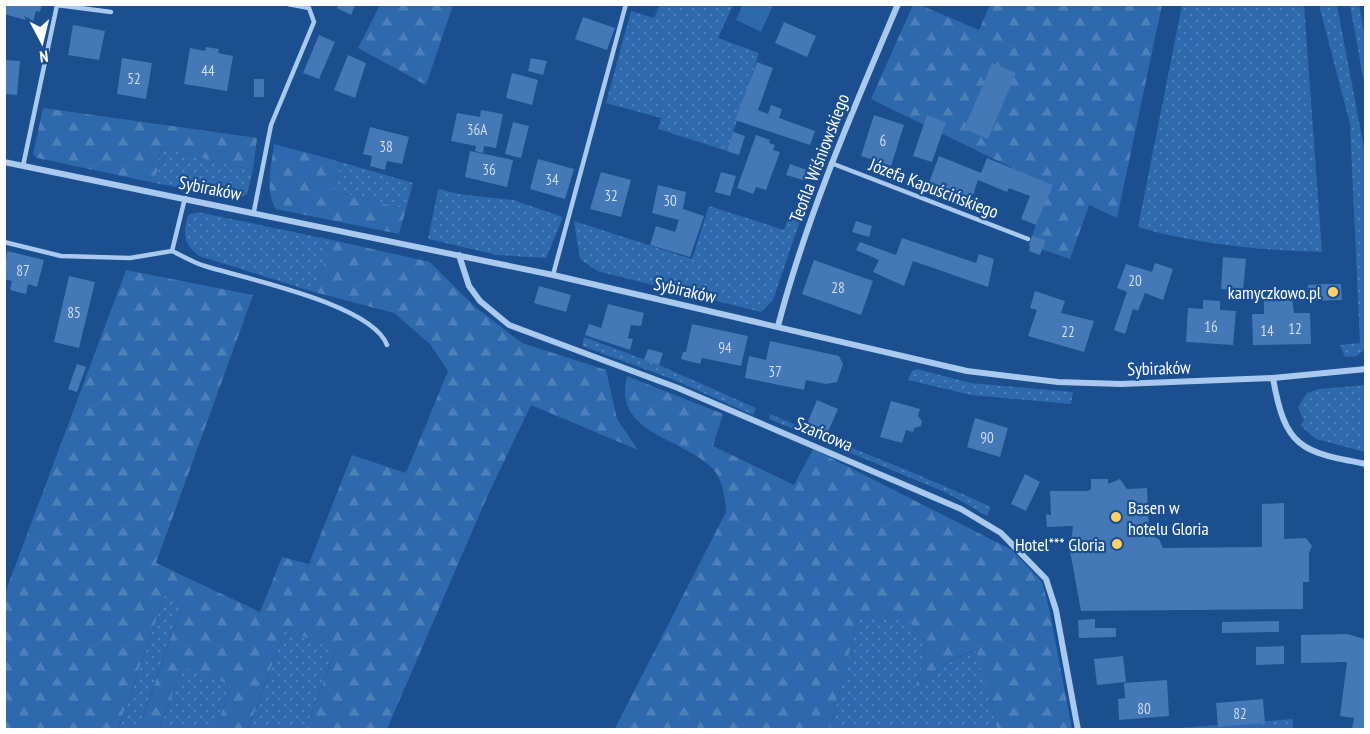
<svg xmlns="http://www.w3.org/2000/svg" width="1370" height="734" font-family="'PT Sans Narrow',sans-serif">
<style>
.grass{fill:url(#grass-dots)}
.forest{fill:url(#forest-firs)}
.pitch{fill:#2e69ad}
.building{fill:#4478b7}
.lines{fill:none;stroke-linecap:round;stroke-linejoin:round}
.lane{stroke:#a9c9ee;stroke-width:4.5}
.street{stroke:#a9c9ee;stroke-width:6}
.poi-dot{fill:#ffd166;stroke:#1b4f8f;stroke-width:2}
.labels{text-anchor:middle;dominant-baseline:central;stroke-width:4.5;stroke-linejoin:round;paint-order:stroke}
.number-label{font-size:15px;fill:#d0dded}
.street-label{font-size:18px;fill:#fff;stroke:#1b4f8f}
.poi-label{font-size:18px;fill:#fff;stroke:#1b4f8f;text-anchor:end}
</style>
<defs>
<pattern id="grass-dots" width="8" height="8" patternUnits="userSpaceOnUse" patternTransform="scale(1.5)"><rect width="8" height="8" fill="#2e69ad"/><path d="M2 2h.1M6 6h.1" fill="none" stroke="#4d80b9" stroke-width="1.8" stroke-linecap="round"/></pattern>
<pattern id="forest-firs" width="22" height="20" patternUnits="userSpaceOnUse" patternTransform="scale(1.5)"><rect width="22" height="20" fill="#2e69ad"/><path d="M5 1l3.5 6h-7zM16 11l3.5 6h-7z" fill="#4d80b9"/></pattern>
</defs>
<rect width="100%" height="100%" fill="#1b4f8f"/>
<path class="grass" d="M660,5H733L718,38L759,53L727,151L658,129L661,118L606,103L631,11L654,18Z
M1182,5H1304L1322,252C1258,250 1201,245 1138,227Z
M1319,5H1337L1365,153V349L1357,356L1345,357L1340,345L1360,343L1350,124Z
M1350,5H1359L1365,37V88Z
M161,148L253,170L247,194L237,199L155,183Z
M341,162L413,183L406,209L333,191Z
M438,189L459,194L513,200L563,217L546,258L497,255L428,239Z
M709,206L784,230L789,216L800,221L773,300L761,312L597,271L580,259L574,221L692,259Z
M198,212L332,240L314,292L199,256C183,244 183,233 188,215Z
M584,337L659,365L756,408L753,415L672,379L582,346Z
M917,369L971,383L1073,392L1071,404L971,395L908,380L912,371Z
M1365,385V452L1316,439L1300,425L1304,421L1298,407L1307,393L1319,389Z
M770,414C844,446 919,473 991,507L987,516L947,493L769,419Z
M166,592L183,602L141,722L158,729L118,730Z
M859,615L909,621L924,640L923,664L914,692C934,668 948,661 977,650L997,729L830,730Z
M286,628L335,650L306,729L248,730Z
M183,666L232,684L215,729L159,730Z
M1293,719V729L1154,730Z"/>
<path class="forest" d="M380,5H453L426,85L358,48Z
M913,5H920L979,30L990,5H1162L1117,218L1089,205L1070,259L1029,245L1049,186L871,99Z
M43,108L257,138L253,170L161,148L155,183L37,158L33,154Z
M274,144L341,162L333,191L406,209L399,234L276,209C264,190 272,164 274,144Z
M332,240L430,262L474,306L522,343L606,370L617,419L638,450L531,405L487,497L387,729H306L335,651L286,628L248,729H215L232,685L183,667L159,729L141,723L183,603L166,592L118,729H5V593L126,270L253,295L156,563L260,612L282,557L309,564L352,455L406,473L448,371L430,344L394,313L314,292Z
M627,376L723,414L713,446L794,485L813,449L1012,550L1042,582L1049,608L1072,729H997L976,650C946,661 933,669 913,694L923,664L924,640L909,621L859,615L830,729L614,730L726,512C725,498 723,480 713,469C682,437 612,434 627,376Z"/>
<path class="pitch" d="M743,4L773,5L761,32L736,20Z"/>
<path class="building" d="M7,4H42L40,12L36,11L33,22L4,14Z
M339,4H356L351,15L337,8Z
M583,17L615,28L607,50L575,39Z
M784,22L816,36L807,57L775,43Z
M73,25L105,31L99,60L68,55Z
M319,35L335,42L319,79L303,73Z
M206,47L219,49L218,53L233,56L227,91L184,84L190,48L205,51Z
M348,55L366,63L355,98L334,90Z
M122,58L152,63L146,99L117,94Z
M531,58L547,61L543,75L528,71Z
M4,60L20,61L17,95L4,94Z
M757,62L773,68L758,110L768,114L771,105L782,109L779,118L815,131L810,145L735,120Z
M992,63L1016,73L988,139L964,129Z
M512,73L538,80L532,105L506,98Z
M254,79H264V97H254Z
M481,110L503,114L496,148L484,146L483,153L475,151L476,146L451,141L457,113L480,117Z
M874,115L904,125L891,166L861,156Z
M927,115L946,122L932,162L913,156Z
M513,122L529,126L521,158L505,154Z
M370,127L409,137L402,164L387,161L385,170L370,166L372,156L363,154Z
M733,132L745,136L739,155L727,151Z
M756,135L770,140L769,143L775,145L773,150L780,152L766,190L756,187L753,194L737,188Z
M470,151L513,160L507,187L465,177Z
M939,156L981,173L987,158L1053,185L1036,225L1021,219L1030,196L1009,188L1007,192L978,180L971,201L928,185Z
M538,159L574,169L565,199L530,189Z
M790,164L807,170L803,180L786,175Z
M601,172L631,180L621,217L590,209Z
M721,172L736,176L730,196L715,192Z
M658,185L686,192L683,209L704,216L690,257L650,245L656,226L675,232L679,220L652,213Z
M856,221L872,226L869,237L852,232Z
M1032,236L1046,240L1040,255L1029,251Z
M902,238L976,263L979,254L994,259L988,287L913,261L904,286L873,272L879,260L856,250L860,242L896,255Z
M7,251L44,260L37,287L28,284L26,294L10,290L12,281L4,279Z
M1223,257L1246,259L1243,291L1221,289Z
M814,260L873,281L861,315L802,294Z
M1155,263L1173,269L1163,300L1145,293L1138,311L1133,309L1125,334L1114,330L1127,292L1117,288L1126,264L1152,272Z
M69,276L95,282L79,348L54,342Z
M1324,284H1341L1342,300L1308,301V285Z
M539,286L571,295L566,312L534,303Z
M1035,291L1065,301L1061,313L1094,321L1084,352L1028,336L1037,310L1030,308Z
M1264,298H1292L1294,313H1310L1311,344L1253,345L1252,314H1264Z
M1203,300L1220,301V310L1236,311L1233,345L1186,342L1188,308L1203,309Z
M608,304L644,313L641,326L631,325L628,338L633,339L630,350L585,335L589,324L601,328Z
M692,324L748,336L741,366L702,358L700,364L681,359L683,352H686Z
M770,341L839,356L843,364L837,382L826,384L806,380L804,390L745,378L749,356L766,360Z
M648,349L663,353L659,365L644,360Z
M77,364L86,367L77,392L68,389Z
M817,400L838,409L827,434L806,426Z
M891,401L920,409L918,416L922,421L921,426L914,428L913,432L906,430L902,443L880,437Z
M975,418L1008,428L1000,457L967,447Z
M1025,474L1040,482L1026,511L1011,504Z
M1091,479H1108V484L1120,479L1127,489L1147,488L1149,535L1159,539L1163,548L1262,547V504L1284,503V539L1306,538L1312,546L1309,553V582H1303V609L1081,611L1070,551L1073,526L1047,527L1046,514L1051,515L1050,491H1088L1091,489Z
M1095,619V628H1116V637L1079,638L1078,620Z
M1279,621V632L1222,633V622Z
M1347,634L1365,639V729H1352L1354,718L1340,716L1347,662L1301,663V635Z
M1284,646V664L1256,665V647Z
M1123,656L1126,682L1097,685L1094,659Z
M1167,680L1169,716L1119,720L1118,699L1125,698L1124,683Z
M1263,699L1265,723L1218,727L1216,703Z"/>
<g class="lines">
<path class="lane" d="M831,163L1028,239
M23,166L57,5L111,12
M254,211L271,125L314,22L309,8L288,4
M4,242L61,256L130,258L172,251L185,198
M172,251C183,256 194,263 205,266C246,279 372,304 387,345
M553,275L626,4"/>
<path class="street" d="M4,162L553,275L967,371L1058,382L1121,384L1273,378L1366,369
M459,255L469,286L480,301L509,325L678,388L961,509L1001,533L1046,579L1056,610L1078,730
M778,326C807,215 853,110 898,4
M1273,378C1285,447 1300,452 1366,464"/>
</g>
<g class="poi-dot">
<circle cx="1333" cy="292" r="6"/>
<circle cx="1116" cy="517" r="6"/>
<circle cx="1117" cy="544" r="6"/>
</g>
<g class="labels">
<g class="number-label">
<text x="208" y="70">44</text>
<text x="134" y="78">52</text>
<text x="477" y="129">36A</text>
<text x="883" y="140">6</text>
<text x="386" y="146">38</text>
<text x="489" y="169">36</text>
<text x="552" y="179">34</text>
<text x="611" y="195">32</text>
<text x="670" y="200">30</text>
<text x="23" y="270">87</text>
<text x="1135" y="280">20</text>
<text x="838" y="287">28</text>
<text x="74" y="312">85</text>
<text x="1211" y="326">16</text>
<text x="1295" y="328">12</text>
<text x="1267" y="330">14</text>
<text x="1068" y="331">22</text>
<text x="725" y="347">94</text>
<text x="775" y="371">37</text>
<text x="987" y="437">90</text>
<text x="1144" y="708">80</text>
<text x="1240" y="713">82</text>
</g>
<g class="street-label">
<text transform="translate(819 158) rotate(-69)">Teofila Wiśniowskiego</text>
<text transform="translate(210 188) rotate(11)">Sybiraków</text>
<text transform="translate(934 188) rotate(21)">Józefa Kapuścińskiego</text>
<text transform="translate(685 290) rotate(13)">Sybiraków</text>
<text transform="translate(1159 368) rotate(-2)">Sybiraków</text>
<text transform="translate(824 434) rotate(23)">Szańcowa</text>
</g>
<g class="poi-label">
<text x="1321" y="292">kamyczkowo.pl</text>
<text x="1128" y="507" text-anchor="start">Basen w<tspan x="1128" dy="21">hotelu Gloria</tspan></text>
<text x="1105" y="544">Hotel*** Gloria</text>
</g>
</g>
<rect width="1370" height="734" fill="none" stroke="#ffffff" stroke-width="12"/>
<g transform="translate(42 42) rotate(173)" stroke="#1b4f8f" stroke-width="4.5" paint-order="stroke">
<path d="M0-4.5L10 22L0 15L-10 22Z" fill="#ffffff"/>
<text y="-9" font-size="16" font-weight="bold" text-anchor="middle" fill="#ffffff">N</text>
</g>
</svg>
